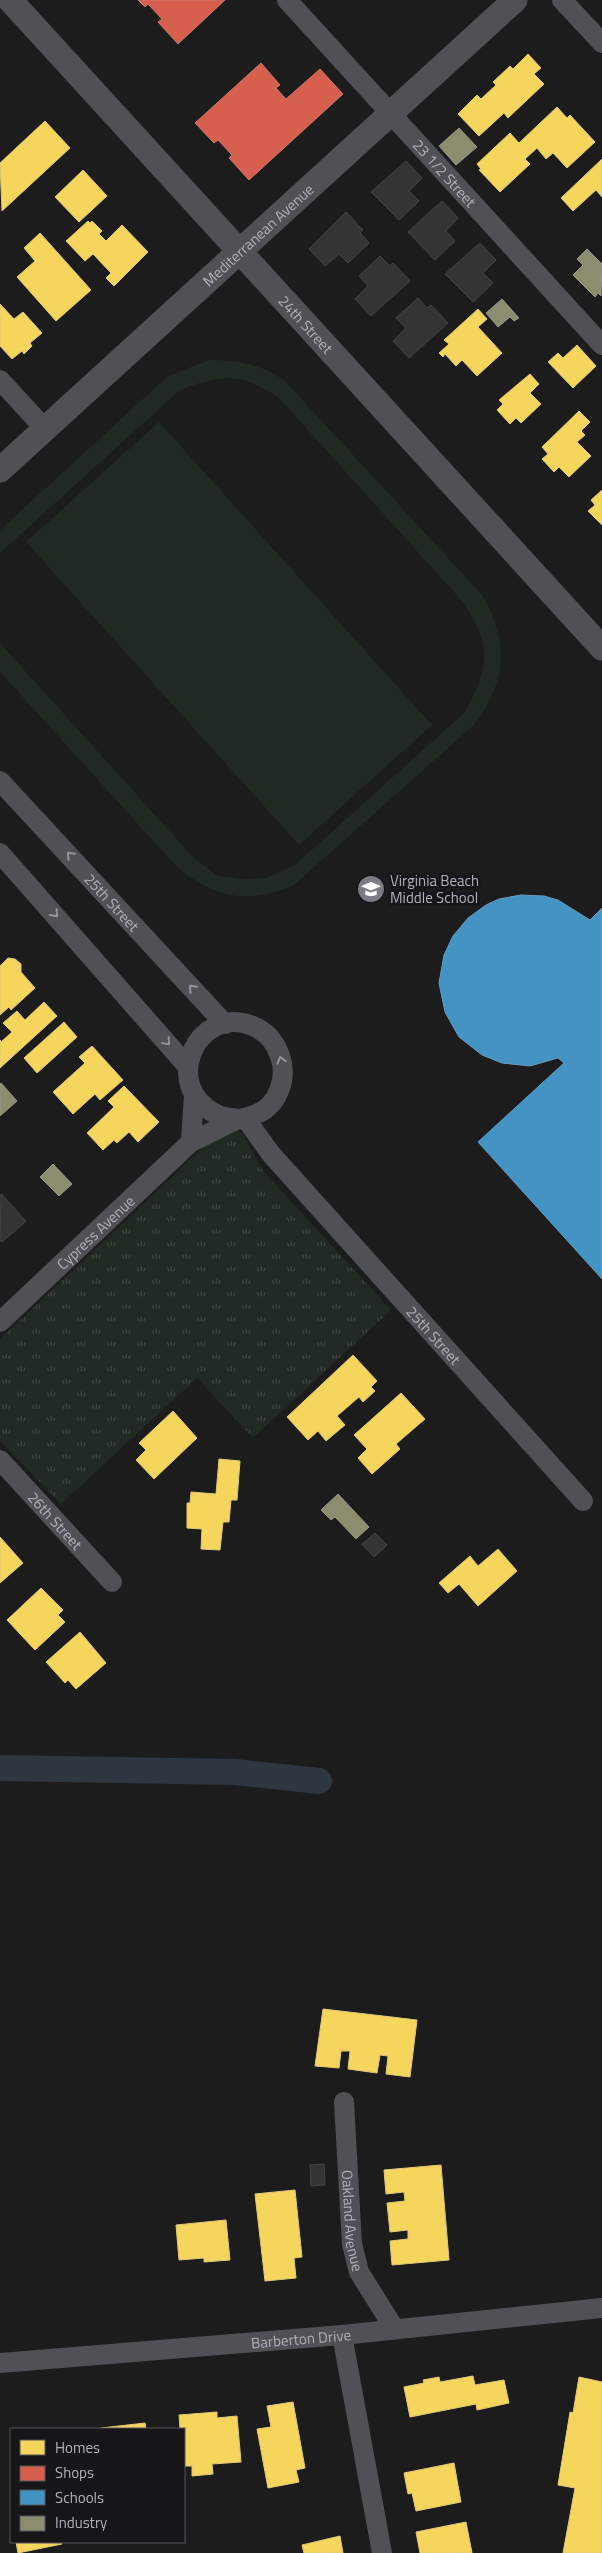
<svg xmlns="http://www.w3.org/2000/svg" width="602" height="2553" font-family="'Titillium Web',sans-serif">
<style>
.grass{fill:url(#grass-tufts)}
.pitch{fill:#212923}
.homes{fill:#f6d55c;stroke:#e0ca79}
.shops{fill:#d6604d;stroke:#ca796e}
.schools{fill:#4393c3;stroke:#639cc1}
.industry{fill:#8c8c6e;stroke:#969785}
.lines{fill:none;stroke-linecap:round;stroke-linejoin:round}
.canal{stroke:#2e373f;stroke-width:26}
.building{fill:#343434;stroke:#444548}
.minor{stroke:#505155;stroke-width:20}
.tertiary{stroke:#505155;stroke-width:25}
.oneway{stroke:#91959d}
.labels{text-anchor:middle;dominant-baseline:central;stroke-width:5;stroke-linejoin:round;paint-order:stroke}
.street-label{font-size:15px;fill:#adb2bc;stroke:#161618}
.poi-label{font-size:15px;fill:#adb2bc;stroke:#161618;text-anchor:start}
</style>
<defs>
<pattern id="grass-tufts" width="24" height="20" patternUnits="userSpaceOnUse" patternTransform="scale(1.25)"><rect width="24" height="20" fill="#212923"/><path d="M3 7l-1-3M5 7V3M7 7l1-3M15 17l-1-3M17 17v-4M19 17l1-3" fill="none" stroke="#3f4641"/></pattern>
</defs>
<rect width="100%" height="100%" fill="#1c1c1c"/>
<path class="grass" d="M234,1128L242,1133L263,1171L391,1310L253,1438L197,1378L61,1504L0,1441V1339L216,1135Z"/>
<path class="pitch" d="M209,360C237,360 262,364 285,381L483,596C509,644 507,681 474,725L294,885C248,905 214,899 176,866L0,672V643L193,857L216,875L241,879L267,878L295,865L464,713C490,669 492,643 462,601L279,398C241,372 222,374 180,390L0,553V530L168,376Z
M159,422L432,725L299,845L26,542Z"/>
<path class="homes" d="M528,54L541,68L534,74L544,84L508,118L504,113L479,136L458,114L477,95L481,99L496,85L493,82L510,66L513,69Z
M557,107L567,118L570,115L595,142L567,168L553,153L546,159L537,148L525,159L530,164L500,192L479,170L481,169L477,164L510,133L519,143Z
M45,121L70,148L2,211L0,163Z
M602,159V197L596,190L573,211L561,198Z
M83,170L107,196L79,222L55,197Z
M88,221L90,223L92,221L102,231L99,234L106,241L122,225L148,252L114,286L106,278L111,273L93,254L85,261L66,241Z
M40,233L91,290L56,321L17,277L35,261L24,248Z
M0,304L14,319L23,312L42,333L30,343L32,346L24,354L22,351L12,359L0,346Z
M478,309L487,319L478,327L502,353L477,376L462,360L456,366L445,354L443,357L439,353L449,344L444,340Z
M577,345L596,366L573,388L548,362L558,353L563,358Z
M530,374L539,384L530,393L541,404L521,423L516,418L510,424L497,410L503,404L499,400Z
M579,411L590,422L581,431L585,435L577,442L591,456L569,477L559,467L554,472L542,459L548,454L542,447Z
M602,490V525L588,511L595,505L591,500Z
M8,958L15,959L21,964V972L35,988L11,1010L9,1007L0,1015V966Z
M44,1002L57,1016L0,1068V1040L1,1042L12,1032L3,1023L17,1011L25,1020Z
M64,1022L77,1037L37,1073L24,1058Z
M92,1046L123,1080L100,1100L95,1094L73,1114L53,1092L85,1063L79,1057Z
M124,1086L159,1122L138,1142L129,1132L117,1143L114,1140L103,1150L87,1133L114,1107L108,1101Z
M353,1355L377,1381L371,1387L375,1391L363,1402L359,1397L337,1416L345,1425L326,1441L318,1431L308,1440L287,1417Z
M401,1393L425,1419L396,1444L400,1449L372,1474L358,1458L367,1449L354,1435Z
M173,1411L197,1438L154,1479L136,1460L146,1450L139,1443Z
M219,1459L240,1461L237,1500H231L229,1522H223L220,1550L201,1549L202,1529L187,1528V1503H190L191,1492L216,1494Z
M0,1537L23,1563L0,1583Z
M498,1549L517,1571L478,1606L459,1584L448,1593L439,1583L470,1556L478,1566Z
M41,1588L63,1610L58,1615L65,1622L35,1650L7,1620Z
M80,1632L106,1663L76,1689L68,1680L65,1683L46,1662Z
M323,2009L417,2020L410,2077L386,2074L388,2056L380,2055L377,2073L348,2069L350,2051H341L339,2068L315,2066Z
M441,2165L449,2260L392,2265L390,2241L408,2239V2230L390,2232L387,2203L405,2201L404,2192L386,2194L384,2170Z
M295,2190L302,2257L294,2258L296,2278L265,2281L255,2194Z
M226,2220L230,2260L204,2262V2258L179,2260L176,2225Z
M473,2376L475,2385L504,2380L509,2403L477,2410L476,2404L410,2417L404,2387L424,2383L423,2380L439,2377L440,2382Z
M579,2377L602,2382V2553H563L575,2488L558,2485L570,2412L573,2413Z
M293,2402L305,2468L296,2470L299,2482L268,2488L257,2429L271,2427L267,2406Z
M217,2412V2418L237,2416L241,2462L212,2464L213,2474L192,2476V2466H184V2429H180L179,2415Z
M145,2423L146,2429H101V2428Z
M454,2463L461,2502L416,2511L412,2493L408,2494L404,2473Z
M466,2522L472,2553H420L416,2532Z
M340,2536L343,2553H304L302,2545Z
M16,2542H61L62,2544L18,2553Z"/>
<path class="shops" d="M138,0H225L178,44L158,22L162,19L148,4L145,7Z
M261,63L280,85L276,88L286,99L320,69L343,94L249,180L229,158L232,155L218,140L214,143L195,123Z"/>
<path class="schools" d="M521,895L544,896L558,900L590,920L602,908V1279L478,1142L564,1063L558,1058L530,1066L502,1063L482,1055L459,1037L445,1012L439,983L444,955L453,936L468,918L486,905L499,899Z"/>
<path class="industry" d="M459,128L477,147L456,165L439,146Z
M587,249L602,264L601,296L598,293L595,297L573,275L583,265L577,259Z
M502,299L519,318L514,321L510,317L498,327L486,313Z
M1,1083L17,1101L0,1116V1084Z
M53,1164L72,1184L59,1196L40,1177Z
M338,1494L369,1527L356,1539L335,1517L331,1520L321,1510Z"/>
<g class="lines">
<path class="canal" d="M0,1768L235,1772L319,1781"/>
</g>
<path class="building" d="M406,161L422,178L409,191L419,201L399,220L371,192Z
M442,201L458,218L446,231L455,241L435,260L408,232Z
M346,212L363,230L360,233L369,243L348,263L339,254L325,266L309,249Z
M480,243L496,260L483,273L493,283L473,302L445,274Z
M380,256L390,266L393,263L410,281L371,316L355,299L368,286L359,276Z
M418,298L427,308L431,305L448,323L409,358L393,341L406,328L396,318Z
M1,1194L26,1221L2,1242L0,1240Z
M375,1533L387,1545L374,1557L362,1544Z
M324,2164L325,2185L311,2186L310,2165Z"/>
<g class="lines">
<g class="minor">
<path id="s1" d="M287,0L602,345"/>
<path d="M562,0L602,43"/>
<path d="M0,380L45,429"/>
<path id="s2" d="M0,781L225,1024"/>
<path d="M0,853L188,1067"/>
<path d="M194,1095L191,1142C206,1135 221,1127 236,1120C242,1118 248,1118 254,1115C278,1107 288,1078 280,1056C275,1041 265,1030 250,1025C197,1006 160,1086 216,1114C223,1118 232,1118 239,1119"/>
<path id="s3" d="M245,1118L271,1154L583,1501"/>
<path id="s4" d="M0,1322L191,1142"/>
<path id="s5" d="M0,1460L112,1582"/>
<path id="s6" d="M344,2102L352,2244L359,2272L394,2328"/>
<path d="M342,2335L382,2553"/>
<path id="s7" d="M0,2363L342,2335L602,2308"/>
</g>
<g class="tertiary">
<path id="s8" d="M10,0L602,648"/>
<path id="s9" d="M0,470L515,0"/>
</g>
</g>
<defs><path id="oneway-chevron" d="M-2-3.5L2.5 0L-2 3.5" fill="none" stroke-width="1.6" stroke-linecap="round" stroke-linejoin="round" transform="scale(1.25)"/></defs>
<g class="oneway">
<use href="#oneway-chevron" transform="translate(70 855) rotate(-133)"/>
<use href="#oneway-chevron" transform="translate(55 914) rotate(48)"/>
<use href="#oneway-chevron" transform="translate(192 988) rotate(-133)"/>
<use href="#oneway-chevron" transform="translate(167 1042) rotate(49)"/>
<use href="#oneway-chevron" transform="translate(281 1060) rotate(-106)"/>
</g>
<defs>
<g id="school-disc" transform="scale(1.4375)"><circle r="9.5" fill="#7a7e84" stroke="#161618"/><path d="M0-5L7-2L0 1L-7-2ZM-4 1L0 2.5L4 1V4Q0 6-4 4Z" fill="#fff"/></g>
</defs>
<g fill-rule="evenodd">
<use href="#school-disc" x="371" y="889"/>
</g>
<g class="labels">
<g class="street-label">
<text stroke="none"><textPath href="#s1" startOffset="234">23 1/2 Street</textPath></text>
<text stroke="none"><textPath href="#s9" startOffset="349">Mediterranean Avenue</textPath></text>
<text stroke="none"><textPath href="#s8" startOffset="439">24th Street</textPath></text>
<text stroke="none"><textPath href="#s2" startOffset="165">25th Street</textPath></text>
<text stroke="none"><textPath href="#s4" startOffset="131">Cypress Avenue</textPath></text>
<text stroke="none"><textPath href="#s3" startOffset="288">25th Street</textPath></text>
<text stroke="none"><textPath href="#s5" startOffset="82">26th Street</textPath></text>
<text stroke="none"><textPath href="#s6" startOffset="119">Oakland Avenue</textPath></text>
<text stroke="none"><textPath href="#s7" startOffset="302">Barberton Drive</textPath></text>
</g>
<g class="poi-label">
<text x="390" y="880">Virginia Beach<tspan x="390" dy="17">Middle School</tspan></text>
</g>
</g>
<rect x="10" y="2428" width="175" height="115" fill="#161618" stroke="#52545a"/>
<rect x="20" y="2440" width="25" height="15" fill="#f6d55c" stroke="#52545a"/>
<text x="55" y="2453" font-size="15" fill="#adb2bc">Homes</text>
<rect x="20" y="2466" width="25" height="15" fill="#d6604d" stroke="#52545a"/>
<text x="55" y="2478" font-size="15" fill="#adb2bc">Shops</text>
<rect x="20" y="2490" width="25" height="15" fill="#4393c3" stroke="#52545a"/>
<text x="55" y="2503" font-size="15" fill="#adb2bc">Schools</text>
<rect x="20" y="2516" width="25" height="15" fill="#8c8c6e" stroke="#52545a"/>
<text x="55" y="2528" font-size="15" fill="#adb2bc">Industry</text>
</svg>
